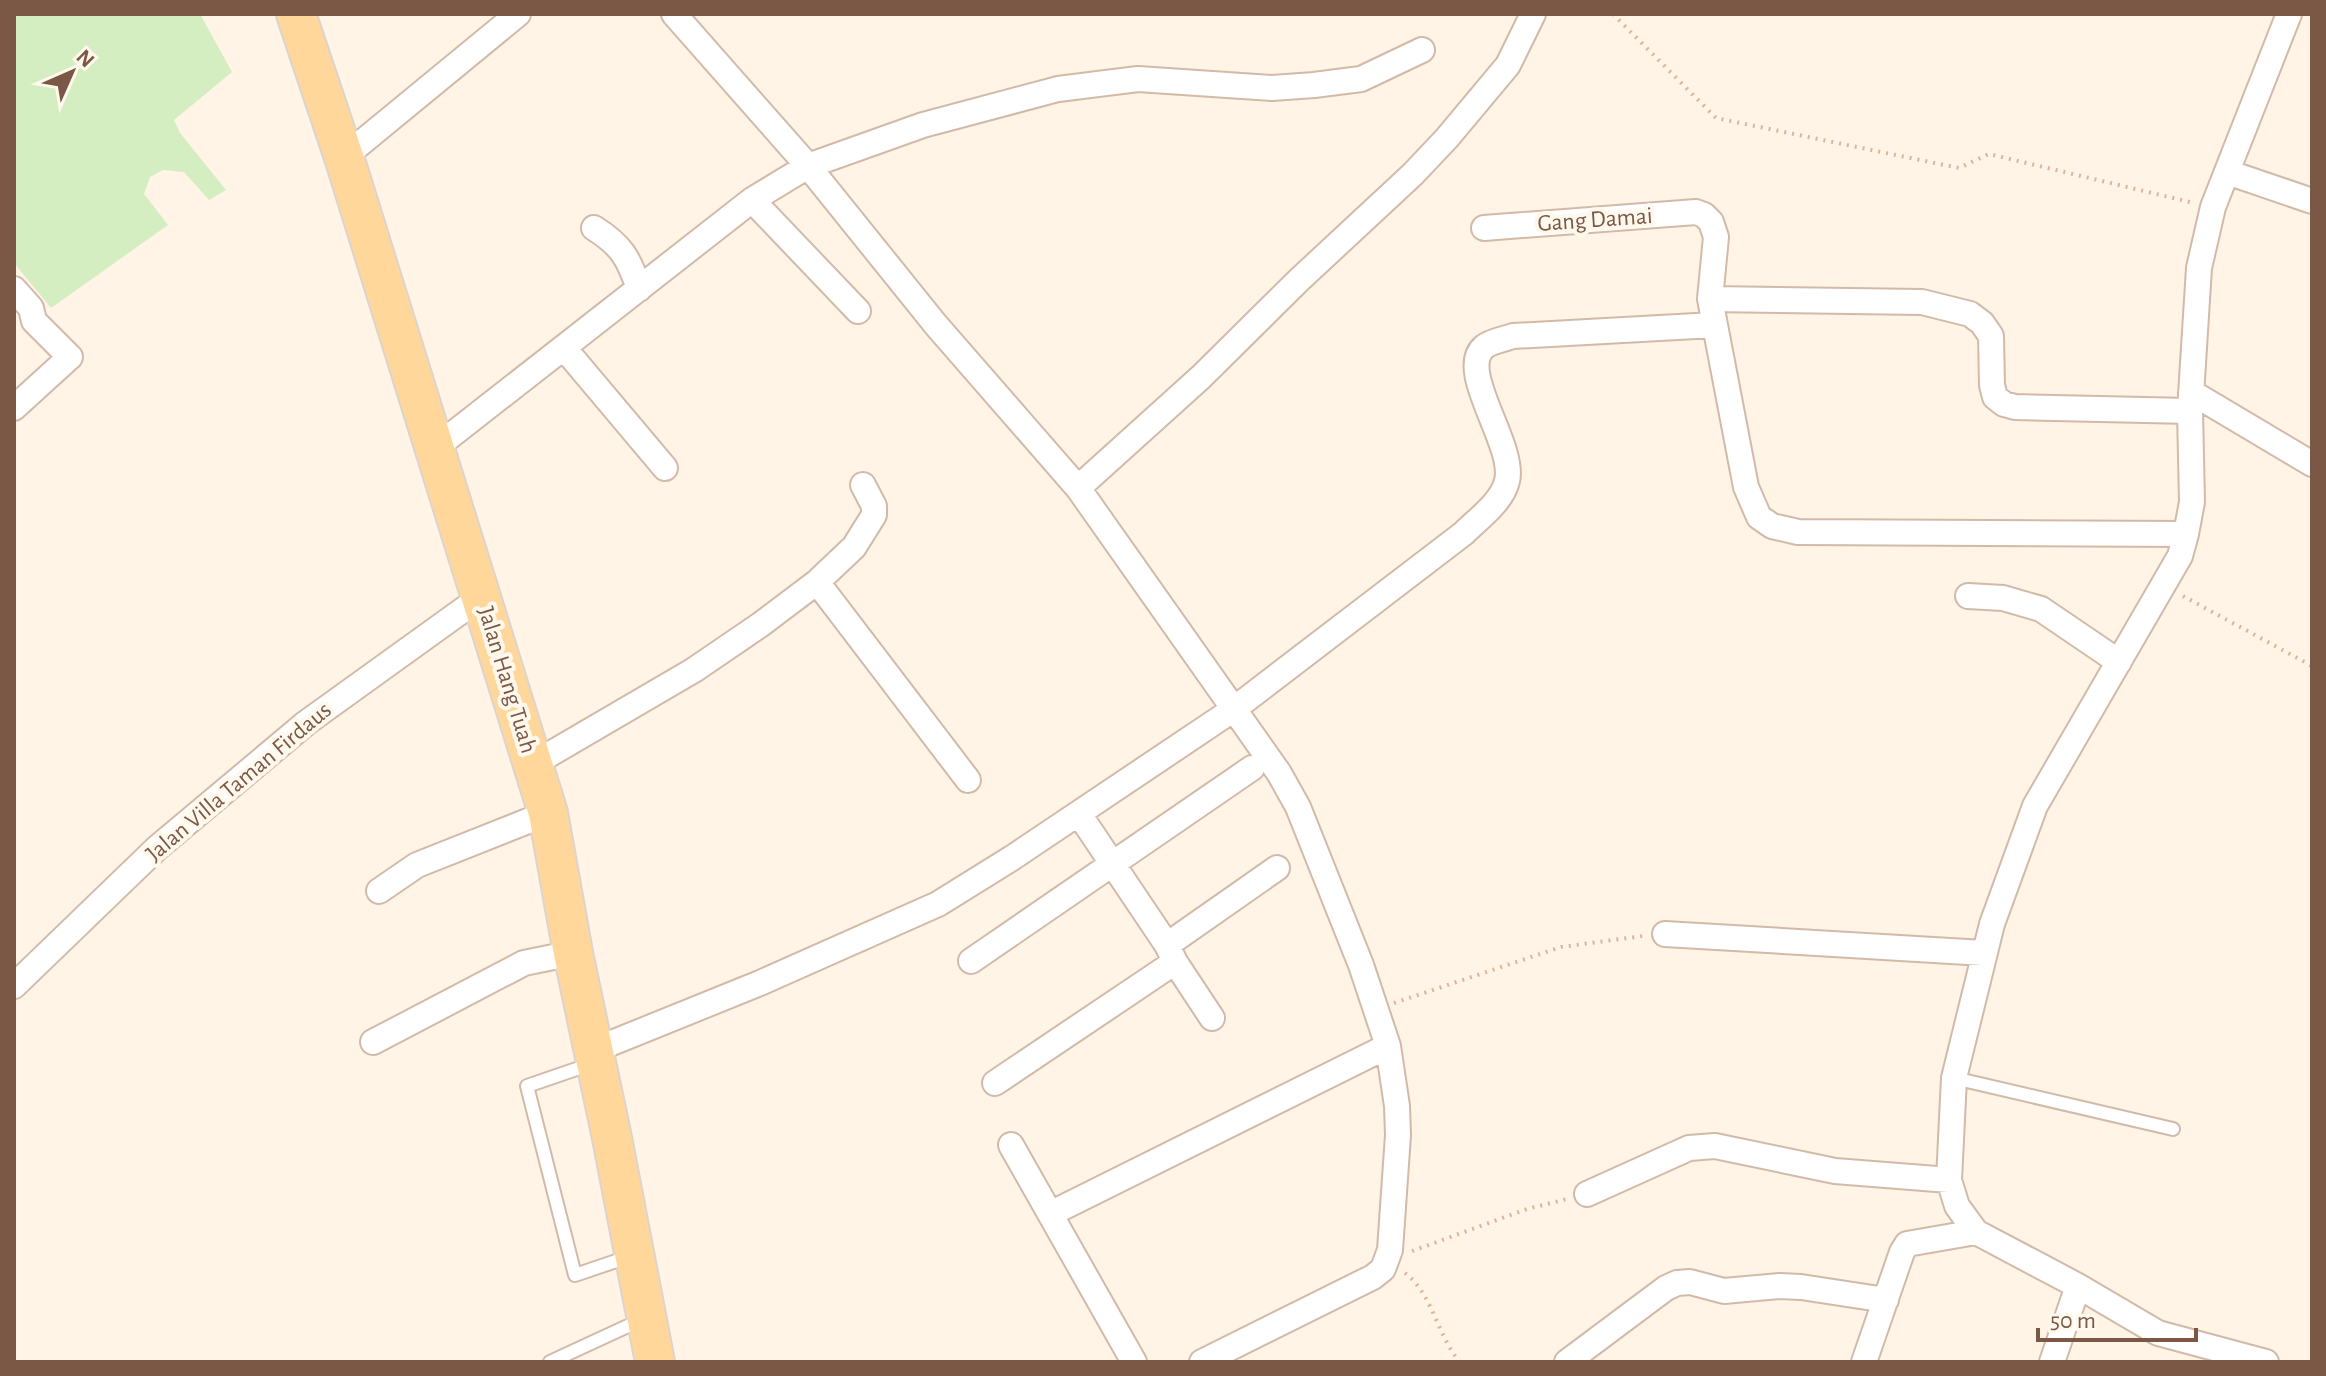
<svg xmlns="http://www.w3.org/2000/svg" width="2326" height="1376" font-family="'Alegreya Sans',sans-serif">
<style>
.green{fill:#d4eec1}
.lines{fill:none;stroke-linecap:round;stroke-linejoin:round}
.lane-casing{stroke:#d2baa9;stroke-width:16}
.street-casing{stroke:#d2baa9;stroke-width:28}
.primary-casing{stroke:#ddd4cf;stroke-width:42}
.path{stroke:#ddb39c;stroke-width:4;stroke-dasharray:2 6;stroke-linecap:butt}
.lane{stroke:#fff;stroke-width:12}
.street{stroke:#fff;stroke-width:24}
.primary{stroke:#ffd79b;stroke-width:38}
.labels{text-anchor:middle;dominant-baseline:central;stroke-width:8;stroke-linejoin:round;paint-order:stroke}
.street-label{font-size:24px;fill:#7b5846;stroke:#fff8ed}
</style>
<rect width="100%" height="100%" fill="#fff4e5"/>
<path class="green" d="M14,14H200L232,72L174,120L180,133L226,190L209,200L184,172L163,170L150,177L144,194L168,225L51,308L14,263Z"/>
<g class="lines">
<g class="lane-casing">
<path id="lane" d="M591,1064L527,1086L575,1275L631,1256
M1954,1078L2173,1129
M550,1362L643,1319"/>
</g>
<g class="street-casing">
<path id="street" d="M674,14L808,166L936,325L1078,488L1279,773L1298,807L1361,965L1388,1046L1397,1106L1398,1135L1390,1250L1383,1269L1373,1277L1202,1362
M344,157L518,14
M2227,172L2312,201
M752,200L858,311
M594,228C621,245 629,258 639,289
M1484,228L1696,212L1704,215L1711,222L1716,237L1710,299L1746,487L1759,517L1772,526L1798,532L2186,534
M14,289L31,308L34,321L70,357L14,408
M1710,299L1922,302L1970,314L1982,323L1991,336L1992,385L1995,397L2004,404L2015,407L2190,411
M564,348L665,468
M2191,392L2312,464
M435,448L752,200L808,166L923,125L1058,89L1138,79L1272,88L1314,85L1361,79L1422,50
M1078,488L1201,377L1299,280L1413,174L1447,138L1508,65L1533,14
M817,582L968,780
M1968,596L2003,598L2041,609L2119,662
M533,764L694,670L760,625L817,582L854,547L874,515V506L863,485
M1079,814L1167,945L1175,962L1212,1018
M379,891L417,865L548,813
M1665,934L1984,953
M1167,945L1277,868
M971,961L1252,768
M14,986L157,848L306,723L481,597
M373,1042L524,963L573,953
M592,1051L760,983L938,904L1012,858L1234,709L1464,533C1478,519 1502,502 1507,481C1516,445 1456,371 1484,347C1491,341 1505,339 1513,336L1714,325
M995,1083L1175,962
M1011,1145L1134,1362
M1587,1194L1689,1148L1715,1146L1835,1171L1949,1180
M1050,1214L1388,1046
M1567,1362L1666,1288L1677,1283L1690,1282L1724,1291L1780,1286L1801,1287L1886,1300
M1864,1362L1902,1252L1907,1244L1976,1232
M2052,1362L2078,1286
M2266,1362L2158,1333L2078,1286L1976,1232L1957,1206L1949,1180L1954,1078L1992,924L2035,806L2180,556L2186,534L2192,502L2190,411L2199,268L2213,207L2289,14"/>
</g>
<g class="primary-casing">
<path id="primary" d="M296,14L344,157L548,813L573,953L612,1138L655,1362"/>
</g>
<path class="path" d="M1613,14L1716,118L1959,168L1989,154L2194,203
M2183,596L2312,666
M1394,1003L1561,947L1643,936
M1412,1251L1527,1209L1567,1199
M1405,1273C1433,1294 1437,1336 1460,1362"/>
<use href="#lane" class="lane"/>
<use href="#street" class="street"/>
<use href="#primary" class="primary"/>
</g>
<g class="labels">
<g class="street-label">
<text transform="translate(1595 220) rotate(-4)">Gang Damai</text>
<text transform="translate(507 680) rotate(73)">Jalan Hang Tuah</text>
<text transform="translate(239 782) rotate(-40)">Jalan Villa Taman Firdaus</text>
</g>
</g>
<rect width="2326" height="1376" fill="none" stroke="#7b5846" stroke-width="32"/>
<g transform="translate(72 72) rotate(45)" stroke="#fff8ed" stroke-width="6" paint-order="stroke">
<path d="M0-6L14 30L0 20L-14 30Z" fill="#7b5846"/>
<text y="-12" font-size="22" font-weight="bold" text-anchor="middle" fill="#7b5846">N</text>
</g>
<path d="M2038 1328v12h158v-12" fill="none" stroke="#7b5846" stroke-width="4"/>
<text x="2050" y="1328" font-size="24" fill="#7b5846" stroke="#fff8ed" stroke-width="6" paint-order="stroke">50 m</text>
</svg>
